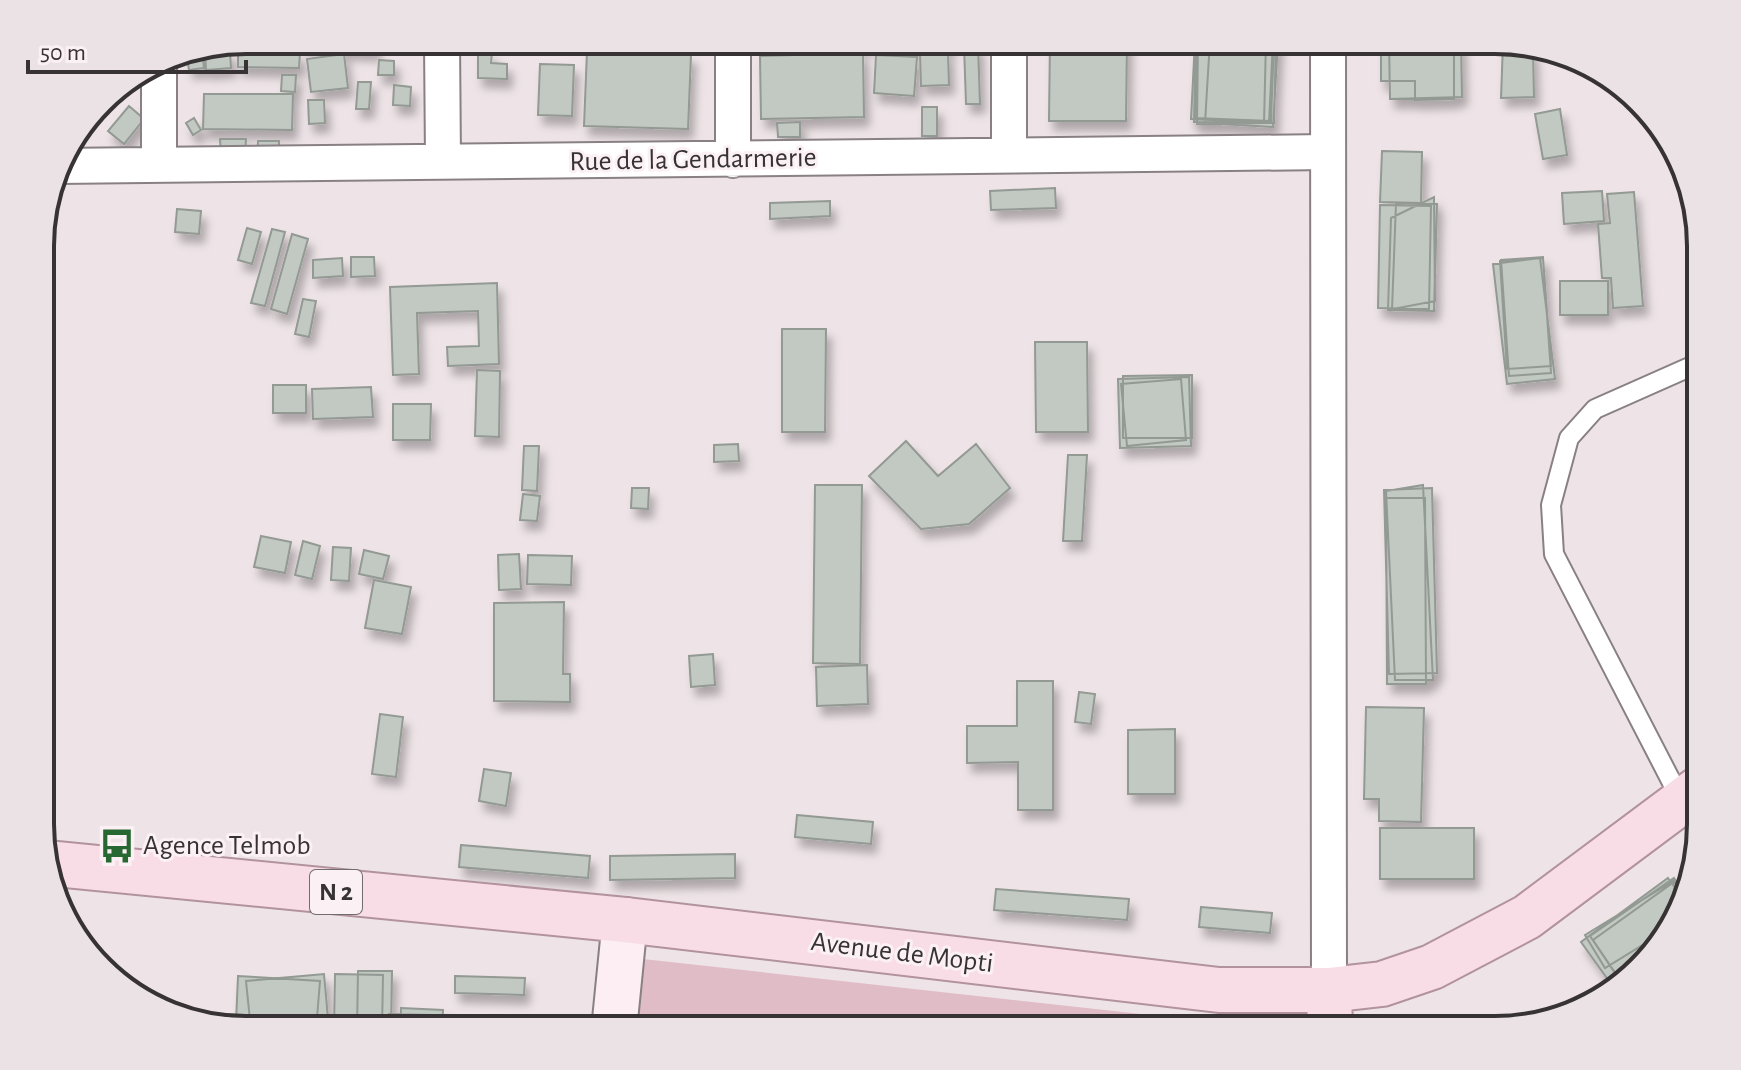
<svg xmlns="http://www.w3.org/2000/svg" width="1741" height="1070" font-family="'Alegreya Sans',sans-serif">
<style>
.green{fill:#e0bcc7}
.building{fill:#c2c8c2;stroke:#939993;stroke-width:2;filter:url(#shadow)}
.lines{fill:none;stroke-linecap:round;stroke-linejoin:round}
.service-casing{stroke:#888082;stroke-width:22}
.minor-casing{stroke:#888082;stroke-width:38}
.secondary-casing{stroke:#888082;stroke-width:48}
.primary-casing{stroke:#b2939d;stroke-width:48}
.service{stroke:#fff;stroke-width:18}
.minor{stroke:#fff;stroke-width:34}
.secondary{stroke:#fceef3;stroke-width:44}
.primary{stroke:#f8dde6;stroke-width:44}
.labels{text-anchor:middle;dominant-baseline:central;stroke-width:6;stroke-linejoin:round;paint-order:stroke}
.shield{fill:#fbf1f4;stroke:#726c6e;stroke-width:2}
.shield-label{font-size:26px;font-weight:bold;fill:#373334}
.street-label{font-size:28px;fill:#373334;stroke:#fbf1f4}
.poi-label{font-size:28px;fill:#373334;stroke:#fbf1f4;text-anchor:start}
.rim{fill:none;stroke:#373334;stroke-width:4}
</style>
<defs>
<filter id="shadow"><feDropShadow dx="5" dy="9" stdDeviation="4" flood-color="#0004"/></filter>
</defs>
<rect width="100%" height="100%" fill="#eee4e7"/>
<path class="green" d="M643,959L1286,1030H637Z"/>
<path class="building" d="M303,40H328V47H303Z
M336,40H376L375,52L336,50Z
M587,40H616V49L587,48Z
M625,40H676V43L625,44Z
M776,40H866V47L776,48Z
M872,40H886V48H872Z
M900,40H950V49H900Z
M1050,40H1127L1126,121H1049Z
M1195,40H1273L1269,123L1191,119Z
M1196,40H1276L1274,123L1194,122Z
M1198,40H1266L1264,123L1197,124Z
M1198,40H1274L1271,121L1195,118Z
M1210,40H1278L1273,127L1205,123Z
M1381,40H1454V99L1415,100V81H1381Z
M1389,40H1461L1462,97L1390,99Z
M1503,43L1533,51L1534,97L1501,98Z
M964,45H978L980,104H966Z
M202,50L204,68L189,70L186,52Z
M230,51L231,68L206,70L205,53Z
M587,51L691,55L688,129L584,126Z
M238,52L300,53L299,68L238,67Z
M478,53H492L491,63L507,64V79L478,78Z
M863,53L864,117L761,119L760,56Z
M948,53L949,85L921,86L920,54Z
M344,54L348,88L311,92L307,59Z
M876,55L917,57L914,96L874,93Z
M379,60L394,61V75H378Z
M540,64L574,65L572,116L538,115Z
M282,75H296L295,92L281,91Z
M358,82H371L369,109H356Z
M394,85L411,87L410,106L393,105Z
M204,94H293L292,130L203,129Z
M308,100H324L325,123L309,124Z
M129,106L144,119L124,144L108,131Z
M922,107H937V136H922Z
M1560,109L1567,155L1543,159L1535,114Z
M194,118L201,130L193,135L186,123Z
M800,122V137H778L777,123Z
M220,139H246L245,155H221Z
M258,141H279V157L257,156Z
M1382,151L1422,152L1421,203L1380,202Z
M1055,188L1056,208L991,210L990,191Z
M1602,191L1604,221L1564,224L1562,193Z
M1634,192L1643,306L1613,308L1611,278H1602L1598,224L1610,223L1607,194Z
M1434,197L1435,301L1388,310L1391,218Z
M830,201V216L770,219V203Z
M1396,203L1437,204L1434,311L1392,310Z
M1380,205L1431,206L1429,309L1378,308Z
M177,209L201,211L199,234L175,232Z
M247,228L261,232L252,264L238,260Z
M272,229L285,232L265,306L251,303Z
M292,234L308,239L287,314L271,309Z
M351,257H374L375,276L351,277Z
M1543,257L1551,373L1509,376L1501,260Z
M342,258L343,276L313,278V260Z
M1540,258L1555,379L1507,384L1493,264Z
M1543,258L1551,366L1507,369L1500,261Z
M1560,281H1608V315H1560Z
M497,283L499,364L448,366L447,347L479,346L478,311L417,313L419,374L393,375L390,287Z
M303,299L316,301L309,337L295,334Z
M782,329H826L825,432H782Z
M1035,342H1087L1088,432H1036Z
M477,370L500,371L499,437L475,436Z
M1192,375V438H1123V376Z
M1189,377L1191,446L1120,448L1118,379Z
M1181,379L1186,440L1127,446L1121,384Z
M273,385H306V413H273Z
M371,387L373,417L313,419L312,389Z
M393,404H431L430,440H393Z
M906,441L938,476L976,444L1010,488L969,524L921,529L869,476Z
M738,444L739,461L714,462V445Z
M524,446H539L537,491L522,490Z
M1068,455H1087L1082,541H1063Z
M815,485H862L860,664L813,663Z
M1423,485L1433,680H1395L1386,491Z
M632,488H649L648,509L631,508Z
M1432,488L1437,673L1389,674L1384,490Z
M523,494L540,496L537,521L520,520Z
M1386,498H1425L1426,684H1387Z
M261,536L291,542L285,573L254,567Z
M303,541L320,546L312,579L295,575Z
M333,547L351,548L349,581L331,580Z
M364,550L389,556L383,579L359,574Z
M519,554L521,589L499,590L498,555Z
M528,555L572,556L571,585L527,584Z
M374,580L411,587L402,634L365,628Z
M564,602L563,674H570V702L494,701V603Z
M713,654L715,685L691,687L689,656Z
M867,665L868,704L817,706L816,667Z
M1017,681H1053V810H1018V762L967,763V726H1017Z
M1079,692L1095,694L1091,724L1075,722Z
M1366,707L1424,708L1421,822L1379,821V799H1364Z
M380,714L403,717L396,777L372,774Z
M1175,729V794H1128V730Z
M484,769L511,773L506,806L479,801Z
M797,815L873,822L871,844L795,837Z
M1380,828H1474V879H1380Z
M461,845L590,856L588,878L459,867Z
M735,854V878L610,880V856Z
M1668,878L1681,896L1666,938L1609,981L1581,942Z
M1674,878L1682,891L1666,938L1649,954L1617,976L1590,936Z
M1675,880L1682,892L1670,928L1605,968L1585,935Z
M1674,882L1682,893L1666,938L1620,980L1593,940Z
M996,889L1129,899L1127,920L994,910Z
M1201,907L1272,913L1270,933L1199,927Z
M358,971H392L391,1030H357Z
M324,974L329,1030H251L246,981Z
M335,974L383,975L382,1030H334Z
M238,976L320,981L316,1030H289V1026L236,1022Z
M455,976L525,978L524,995L455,993Z
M401,1008L443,1010L442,1030H400Z
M389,1014L431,1015L430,1030H389Z"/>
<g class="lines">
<g class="service-casing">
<path id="service" d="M1681,800L1554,554L1551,505L1569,438L1595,409L1701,362"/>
</g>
<g class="minor-casing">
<path id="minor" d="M442,40L443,161
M733,40V160
M1009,40V155
M1328,40L1329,990
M159,61V165
M58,166L1328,152"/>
</g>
<g class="secondary-casing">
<path id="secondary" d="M614,1030L625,920"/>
</g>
<g class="primary-casing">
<path id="primary" d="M46,863L625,920L1219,990H1329L1382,984L1432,967L1527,917L1701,787
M1329,990L1330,1030"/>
</g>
<use href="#service" class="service"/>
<use href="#minor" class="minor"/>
<use href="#secondary" class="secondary"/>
<use href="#primary" class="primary"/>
</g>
<defs>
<g id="bus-bare" transform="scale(2.76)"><path d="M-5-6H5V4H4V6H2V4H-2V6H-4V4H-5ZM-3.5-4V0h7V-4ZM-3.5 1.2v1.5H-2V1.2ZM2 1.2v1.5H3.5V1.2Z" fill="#276731" stroke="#fbf1f4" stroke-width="2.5" paint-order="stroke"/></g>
</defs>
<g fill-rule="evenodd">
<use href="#bus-bare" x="117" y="846"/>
</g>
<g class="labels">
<rect class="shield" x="310" y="870" width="52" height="44" rx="6"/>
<g class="shield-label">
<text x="336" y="892">N 2</text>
</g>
<g class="street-label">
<text transform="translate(693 160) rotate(-1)">Rue de la Gendarmerie</text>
<text transform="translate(902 953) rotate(7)">Avenue de Mopti</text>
</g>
<g class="poi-label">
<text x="143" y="846">Agence Telmob</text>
</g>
</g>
<path d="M0 0H1741V1070H0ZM246 54H1495A192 192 0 0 1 1687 246V824A192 192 0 0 1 1495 1016H246A192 192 0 0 1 54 824V246A192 192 0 0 1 246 54Z" fill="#ebe2e5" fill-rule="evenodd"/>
<path class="rim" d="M246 54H1495A192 192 0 0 1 1687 246V824A192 192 0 0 1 1495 1016H246A192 192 0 0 1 54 824V246A192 192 0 0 1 246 54Z"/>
<path d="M28 60v12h218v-12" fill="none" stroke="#373334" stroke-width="4"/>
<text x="40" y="60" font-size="24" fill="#373334" stroke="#fbf1f4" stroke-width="6" paint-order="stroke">50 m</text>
</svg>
